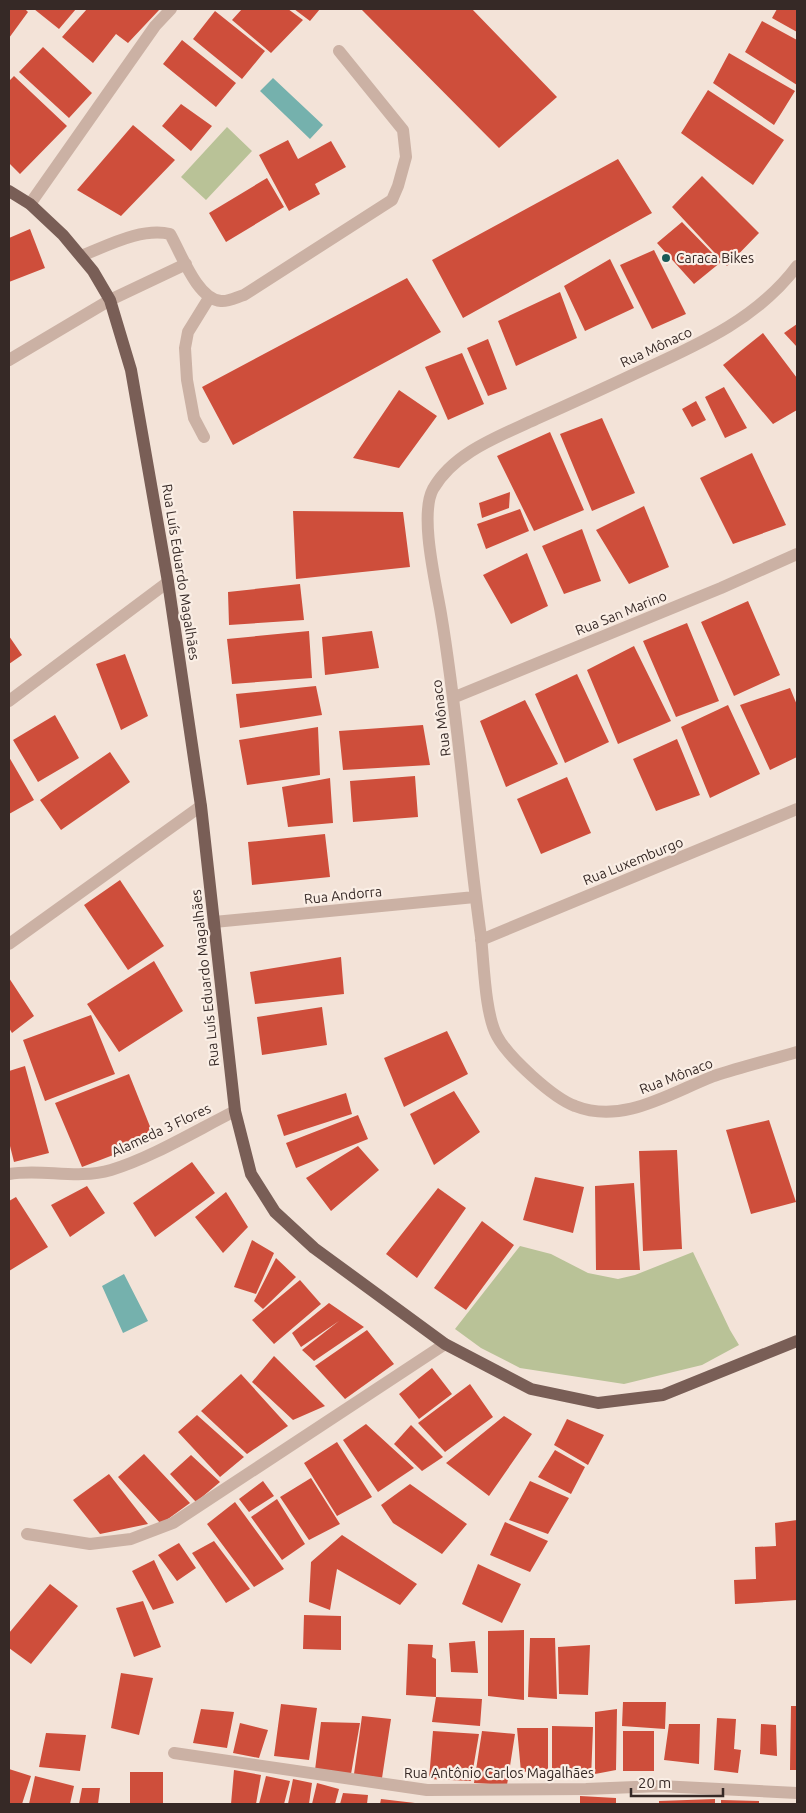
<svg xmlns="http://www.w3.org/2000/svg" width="806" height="1813" font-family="Ubuntu,sans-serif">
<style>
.green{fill:#b9c297}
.water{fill:#75b1ad}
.building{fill:#ce4e3b}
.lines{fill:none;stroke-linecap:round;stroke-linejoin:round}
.minor{stroke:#cbb1a4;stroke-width:12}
.major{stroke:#795e56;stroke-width:12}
.poi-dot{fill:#195a57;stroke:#faeee5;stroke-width:2}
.labels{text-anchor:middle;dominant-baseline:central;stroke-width:4.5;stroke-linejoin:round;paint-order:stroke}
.poi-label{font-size:14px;fill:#362926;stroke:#faeee5;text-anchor:start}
.street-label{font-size:14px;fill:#362926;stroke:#faeee5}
</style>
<rect width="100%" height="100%" fill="#f3e3d8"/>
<path class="green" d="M227,127L252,151L206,200L181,177Z
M520,1246L551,1254L588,1273L618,1279L635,1275L693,1252L730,1330L739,1345L702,1365L624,1384L520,1368L481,1348L455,1329Z"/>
<path class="water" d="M273,78L323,125L310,139L260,91Z
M124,1274L148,1321L123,1333L102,1286Z"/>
<path class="building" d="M9,9H25L28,12L9,38Z
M34,9H76L59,29Z
M87,9H160L128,43L116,34L93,63L62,37Z
M242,9H288L303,20L271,53L232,20Z
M294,9H320L310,21Z
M361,9H472L557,97L499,148Z
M777,9H797V32L772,18Z
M215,11L265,51L242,79L193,39Z
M762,21L797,40V85L745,52Z
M182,40L236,83L216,107L163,64Z
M43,47L92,93L69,118L19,72Z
M729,53L795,91L774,125L713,83Z
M14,76L67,126L20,174L9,163V81Z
M708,90L784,140L753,185L681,133Z
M181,104L212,126L191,151L162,126Z
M133,125L175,160L121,216L77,190Z
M288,140L298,159L331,141L346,167L315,184L320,194L289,211L259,155Z
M618,159L652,213L463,318L432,260Z
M702,176L759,233L727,266L672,207Z
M267,178L284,207L226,242L209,213Z
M682,222L721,262L694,284L657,243Z
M30,229L45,268L9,282V238Z
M654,250L686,314L652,329L620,265Z
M610,259L634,308L585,331L564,286Z
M407,278L441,332L233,445L202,387Z
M560,292L577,338L516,366L498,321Z
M797,324V347L784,333Z
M763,333L797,378V410L773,424L723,365Z
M488,339L507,389L488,396L467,348Z
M462,353L484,404L448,420L425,367Z
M724,387L747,428L725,438L705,397Z
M399,390L437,416L399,468L353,458Z
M696,401L706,420L692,427L682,409Z
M602,418L635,493L592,511L560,434Z
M550,432L584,510L534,531L497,456Z
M752,453L786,525L733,544L700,478Z
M510,492L509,508L482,518L479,503Z
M644,506L669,567L629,584L596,530Z
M520,509L529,531L486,549L477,524Z
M293,511L403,512L410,567L296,579Z
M582,529L601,581L564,594L542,546Z
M527,553L548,606L511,624L483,575Z
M300,584L304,620L229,625L228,592Z
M748,601L780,675L734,696L701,622Z
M687,623L719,701L676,717L643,641Z
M309,631L312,678L232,684L227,639Z
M372,631L379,668L325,675L322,637Z
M9,636L22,655L9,664Z
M634,646L671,721L618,744L587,670Z
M125,654L148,716L121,730L96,664Z
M577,674L609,742L565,763L535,694Z
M316,686L322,715L240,728L236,694Z
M790,688L797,705V757L770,770L740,705Z
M525,700L558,764L506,787L480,721Z
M728,705L760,774L710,798L681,727Z
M55,715L79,758L38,782L13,740Z
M423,725L430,765L343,770L339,731Z
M318,727L320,775L247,785L239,740Z
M677,739L700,795L656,811L633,759Z
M110,752L130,782L61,830L40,800Z
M9,757L34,800L9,814Z
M415,776L418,817L353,822L350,781Z
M567,777L591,833L541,854L517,799Z
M330,778L333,823L288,827L282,787Z
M325,834L330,877L252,885L248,842Z
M120,880L164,946L128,970L84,905Z
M341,957L344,994L255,1004L250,972Z
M154,961L183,1011L119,1052L87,1004Z
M9,978L34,1016L12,1033L9,1028Z
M322,1007L327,1045L262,1055L257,1017Z
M91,1015L115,1074L45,1101L23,1040Z
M447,1031L468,1074L404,1107L384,1058Z
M25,1066L49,1153L14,1162L9,1142V1071Z
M129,1074L155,1139L82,1167L55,1103Z
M454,1091L480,1132L434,1165L410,1114Z
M346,1093L352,1114L284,1136L277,1115Z
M358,1115L368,1139L296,1168L286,1143Z
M769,1120L796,1202L751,1214L726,1130Z
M358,1146L379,1170L331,1211L306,1178Z
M677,1150L682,1249L643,1251L639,1151Z
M192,1162L215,1193L155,1237L133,1203Z
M535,1177L584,1187L573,1233L523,1220Z
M634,1183L640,1270H596L595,1186Z
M87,1186L105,1213L70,1237L51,1205Z
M438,1188L466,1208L417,1278L386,1254Z
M226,1192L248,1227L223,1253L195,1217Z
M16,1197L48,1247L9,1271V1201Z
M482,1221L514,1245L466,1310L434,1288Z
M252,1240L274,1253L256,1294L234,1287Z
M276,1258L296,1277L263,1309L254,1301Z
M300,1280L321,1304L274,1344L252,1320Z
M329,1303L364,1327L314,1361L302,1350L339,1321L301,1347L292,1333Z
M367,1330L394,1364L345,1399L315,1366Z
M274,1356L325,1406L293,1420L252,1382Z
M432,1368L452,1394L419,1419L399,1394Z
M241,1374L288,1426L247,1454L201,1411Z
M470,1384L493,1417L445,1452L418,1423Z
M197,1415L244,1457L220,1477L178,1432Z
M504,1416L532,1434L489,1496L446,1463Z
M567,1419L604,1435L588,1465L554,1445Z
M366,1424L414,1468L378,1492L343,1440Z
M411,1425L443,1457L422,1471L394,1444Z
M337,1442L372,1497L337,1516L304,1463Z
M555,1450L585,1467L571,1494L538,1477Z
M144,1454L190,1503L161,1524L118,1477Z
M191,1455L220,1482L196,1502L170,1474Z
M109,1474L148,1524L100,1534L73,1500Z
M311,1478L340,1524L309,1540L280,1497Z
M263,1481L274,1496L249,1512L239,1499Z
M530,1481L569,1498L548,1534L509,1520Z
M410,1484L467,1524L442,1554L393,1523L381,1505Z
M277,1499L305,1544L282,1560L251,1517Z
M235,1502L284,1569L254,1587L207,1524Z
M797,1520V1600L735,1604L734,1580L756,1579L755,1547L776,1546L775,1523Z
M505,1522L548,1541L530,1572L490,1555Z
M342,1535L417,1584L400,1605L337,1569L330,1610L309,1602L311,1562Z
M214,1541L250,1589L226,1603L192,1553Z
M179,1543L196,1568L177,1581L158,1555Z
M154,1560L174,1603L153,1610L132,1571Z
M478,1564L521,1584L502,1623L462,1604Z
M50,1584L78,1606L31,1664L9,1648V1633Z
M143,1601L161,1647L134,1657L116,1608Z
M304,1615L341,1616V1650L303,1649Z
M524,1630V1700L488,1696V1631Z
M530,1638H555L557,1699L528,1697Z
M475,1641L478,1673L451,1672L449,1643Z
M408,1644L433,1645L432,1657L436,1659V1697L406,1695Z
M590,1645L588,1695L559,1694L558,1647Z
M121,1673L153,1678L139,1735L111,1728Z
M436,1697L482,1699L480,1726L432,1722Z
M623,1702H666L665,1729L622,1726Z
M281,1704L317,1708L309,1760L274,1756Z
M791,1706H797V1770H790Z
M201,1709L234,1712L227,1748L193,1743Z
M617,1709L616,1770L595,1774V1712Z
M362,1716L391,1719L382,1778L354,1774Z
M717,1718L736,1719L734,1749L741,1750L738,1773L714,1770Z
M321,1722L360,1723L351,1774L315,1770Z
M240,1723L268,1730L259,1758L233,1753Z
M669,1724H700L699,1764L664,1760Z
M761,1724L776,1725L777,1756L760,1754Z
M552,1726L593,1727L591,1779L552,1777Z
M517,1728H548V1771L521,1772Z
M433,1731L479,1734L471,1781L429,1779Z
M482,1731L515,1734L507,1785L474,1783Z
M623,1731H654V1771H623Z
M46,1733L86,1735L80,1771L39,1767Z
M9,1769L31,1776L22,1804H9Z
M234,1770L261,1775L256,1804H231Z
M130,1772H163V1804H130Z
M35,1776L74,1786L70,1804H29Z
M266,1776L290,1781L284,1804H259Z
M293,1779L312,1783L309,1804H288Z
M317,1783L339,1789L335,1804H312Z
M82,1788H100L98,1804H79Z
M343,1793L368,1795L367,1804H340Z
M580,1796L616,1798V1804H580Z
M381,1799L415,1803V1804H380Z
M715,1799V1804H659V1801Z
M721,1800L759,1801V1804H721Z"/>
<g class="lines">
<path class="minor" d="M30,204L155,26L171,9
M81,256C107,246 142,227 170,234C181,253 197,299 221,301C228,302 237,297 244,295L392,200L398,186L406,157L403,130L339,51
M797,266C759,317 702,343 645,369C609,386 572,403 536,419C500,436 454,452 433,489C419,515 436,584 441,614C459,721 466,830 481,937C484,964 485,1014 497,1036C508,1057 553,1098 575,1106C623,1125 670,1093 714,1076C741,1067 770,1060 797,1052
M9,360L110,300L186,264
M204,437L194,418L187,380L185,348L188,332L209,298
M455,697L721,588L797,554
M9,701L168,582
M214,922L475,897
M481,940L797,809
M9,944L201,806
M9,1174C41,1168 77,1180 111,1170C151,1158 197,1130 235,1111
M27,1534L90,1544L131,1539L173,1523L445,1344
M174,1753L427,1790L586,1789L660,1786L797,1793"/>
<path class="major" d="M9,191L30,204L63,235L93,271L110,300L131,370L168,582L201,806L235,1111L251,1174L275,1212L314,1248L445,1344L531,1389L598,1403L663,1395L797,1341"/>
</g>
<circle class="poi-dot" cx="666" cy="258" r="5"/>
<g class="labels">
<g class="poi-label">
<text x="676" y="258">Caraca Bikes</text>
</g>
<g class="street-label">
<text transform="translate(656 347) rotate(-25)">Rua Mônaco</text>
<text transform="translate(181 572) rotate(81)">Rua Luís Eduardo Magalhães</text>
<text transform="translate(621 613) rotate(-22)">Rua San Marino</text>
<text transform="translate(441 718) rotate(-97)">Rua Mônaco</text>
<text transform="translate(633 861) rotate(-22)">Rua Luxemburgo</text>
<text transform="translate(343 895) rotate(-6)">Rua Andorra</text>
<text transform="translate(205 978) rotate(-96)">Rua Luís Eduardo Magalhães</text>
<text transform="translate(676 1076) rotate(-21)">Rua Mônaco</text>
<text transform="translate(161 1130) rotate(-25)">Alameda 3 Flores</text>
<text x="499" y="1773">Rua Antônio Carlos Magalhães</text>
</g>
</g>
<rect width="806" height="1813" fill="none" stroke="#362926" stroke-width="20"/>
<path d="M631 1788v8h92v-8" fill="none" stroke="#362926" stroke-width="2.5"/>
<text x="638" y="1788" font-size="15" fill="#362926" stroke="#faeee5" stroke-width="4" paint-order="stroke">20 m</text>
</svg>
